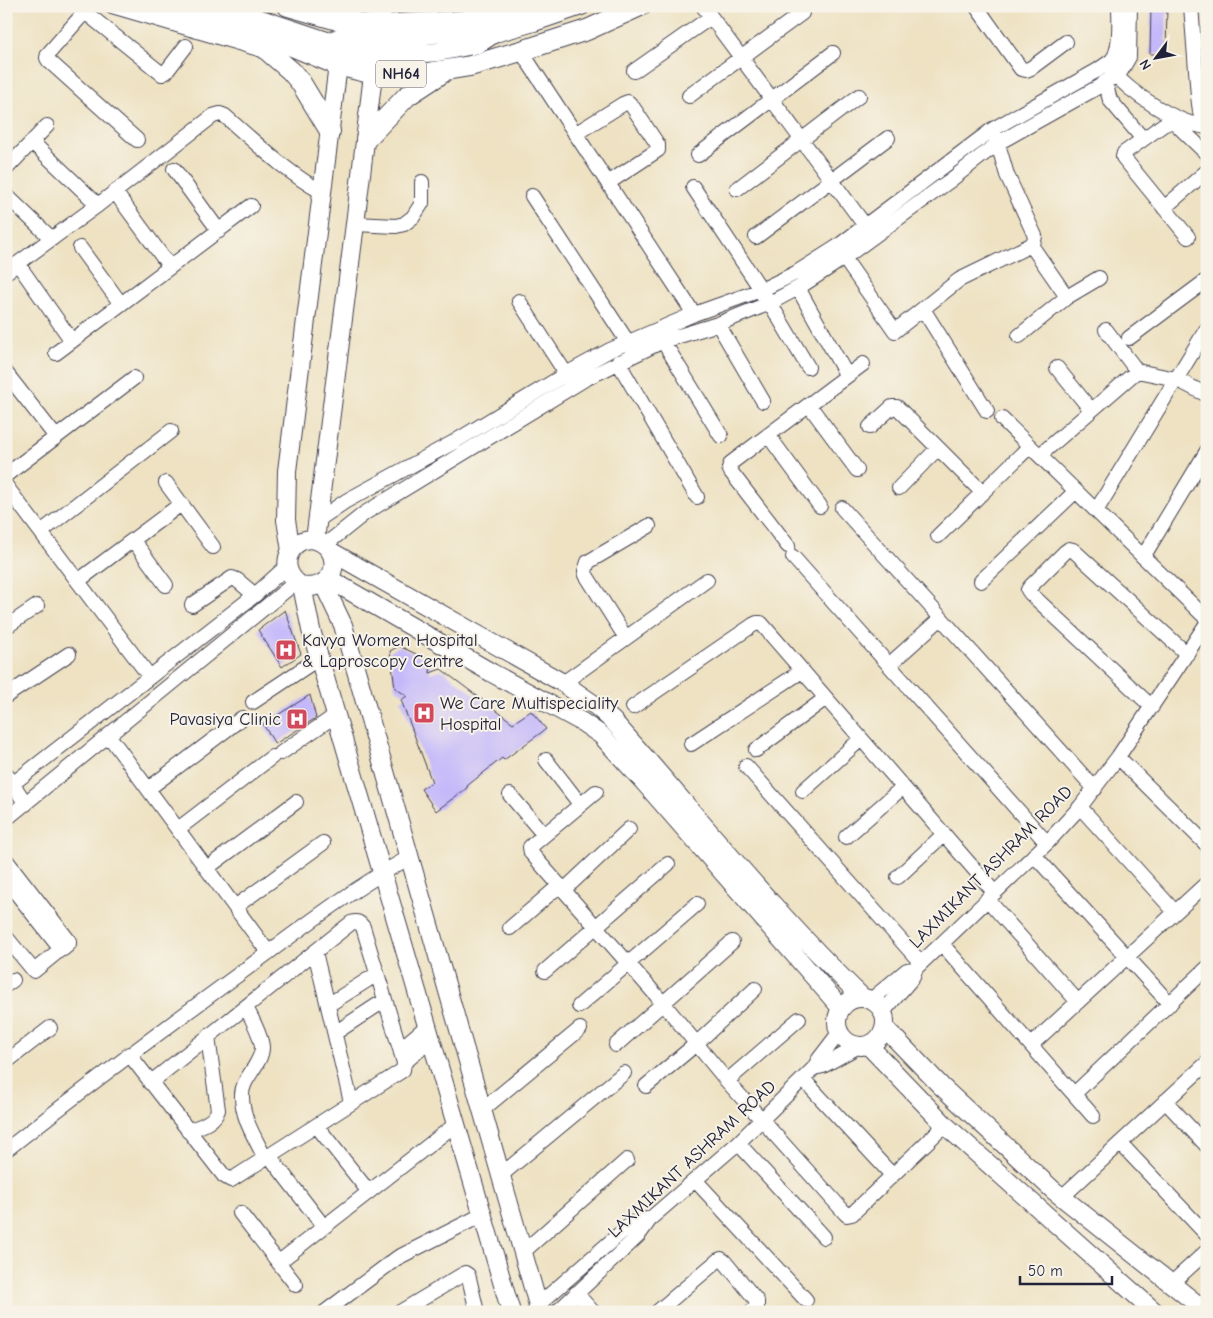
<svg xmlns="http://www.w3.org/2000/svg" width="1213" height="1318" font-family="'Comic Neue',sans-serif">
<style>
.building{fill:#c4b8fa}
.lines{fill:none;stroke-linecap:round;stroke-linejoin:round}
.minor-casing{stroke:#413f4f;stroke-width:16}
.major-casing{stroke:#413f4f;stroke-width:20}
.highway-casing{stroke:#413f4f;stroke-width:22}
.minor{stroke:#fff;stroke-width:14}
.major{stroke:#fff;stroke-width:18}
.highway{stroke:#fff;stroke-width:20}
.labels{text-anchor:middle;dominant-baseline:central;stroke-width:4;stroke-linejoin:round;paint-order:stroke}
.shield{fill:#f7f3e8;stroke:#62616f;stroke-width:1}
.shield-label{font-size:16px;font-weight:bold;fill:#22223b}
.poi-label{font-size:18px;fill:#22223b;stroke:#f7f3e8;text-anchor:start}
.street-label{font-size:18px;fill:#22223b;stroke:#f7f3e8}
</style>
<rect width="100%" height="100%" fill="#f7f3e8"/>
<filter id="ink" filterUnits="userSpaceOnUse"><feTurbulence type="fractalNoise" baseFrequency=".02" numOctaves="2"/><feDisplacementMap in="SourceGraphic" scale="10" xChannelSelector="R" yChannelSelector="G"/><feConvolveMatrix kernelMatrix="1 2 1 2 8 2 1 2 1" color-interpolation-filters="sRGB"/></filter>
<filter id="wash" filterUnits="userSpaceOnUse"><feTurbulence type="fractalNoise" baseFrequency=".0096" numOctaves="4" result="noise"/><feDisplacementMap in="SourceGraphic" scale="20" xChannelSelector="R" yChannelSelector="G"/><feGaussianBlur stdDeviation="1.12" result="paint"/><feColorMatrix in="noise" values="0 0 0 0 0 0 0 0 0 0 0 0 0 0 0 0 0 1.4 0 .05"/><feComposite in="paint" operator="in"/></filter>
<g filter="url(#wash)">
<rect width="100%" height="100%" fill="#eee2c3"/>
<g id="blocks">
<path class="building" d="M1151,6H1167L1166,54H1150Z
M285,610L301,654L282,667L258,630Z
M399,646L431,661L430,673L441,669L513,723L531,711L546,729L504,760L502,758L467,786V788L436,811L421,789L432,782L401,700L407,696L395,688L390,651Z
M310,695L316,718L275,744L263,724Z"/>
</g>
</g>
<g filter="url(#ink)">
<use href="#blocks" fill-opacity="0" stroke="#413f4f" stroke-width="1"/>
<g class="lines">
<g class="minor-casing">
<path id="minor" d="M90,6L48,54L47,58L49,61L137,140
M112,6L269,52
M703,6L869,231
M976,6L1021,69L1026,70L1031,68L1066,42
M1191,6L1198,96L1202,126
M85,12L162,74L166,72L186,46
M521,51L694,314
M1110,69C1130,93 1175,123 1207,127
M634,71L711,17
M1105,82L1110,100L1143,139
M689,96L802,13
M575,134L623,104L628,102L632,106L658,145V150L608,183
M32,142L98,205
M698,155L833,53
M6,169L47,126
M174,169L219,231
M693,187L770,303L808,367
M737,189L859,96
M115,192L170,267
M6,195L52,239
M532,196L633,350
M1164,208L1207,171
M355,224L396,226L404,224L413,217L422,203V182
M756,237L888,138
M1188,237L1123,157L1124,153L1163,125L1170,122L1175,123L1207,154
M1031,245L1067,297L1099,278
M80,248L121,304
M844,258L895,331L959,280L1031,245L1034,241L1035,236L1007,175L996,137
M18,264L72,341
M6,272L98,205L213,116L220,114L225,116C256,143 286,172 322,192
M798,288L847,376
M519,301L570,380
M923,309L987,411
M718,324L763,401
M1106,330L1137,371
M1019,336L1067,297
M1129,338L1207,280
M663,341L721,436
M56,353L251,206
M618,362L697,497
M1057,368L1091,410
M6,373L56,437
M809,405L857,470
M1002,419L1207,619
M870,427L892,407H897L983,493
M768,435L820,506
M1040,455L1137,371L1176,379L1207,395
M6,475L134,378
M166,483L213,547
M6,486L150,677
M899,488L938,448
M842,508L1095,789
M1096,511L1206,330
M318,520L346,501L454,442L566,374L610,350L694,314L761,290L796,273L837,247L993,129L1098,70C1102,67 1107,64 1111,61C1122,51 1119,20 1119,6
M41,532L171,431
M938,536L1030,446
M133,540L166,585
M325,545L365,513L585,379L663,341L718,324L770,303L798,288L844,258L952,179L998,143L1100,86L1121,71L1129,57L1130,6
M788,546L731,472L729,468L731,463L863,364
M793,557L1047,843
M1143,557L1207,451
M78,581L181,504
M981,581L1076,491
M192,605L232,578L237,580L255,595
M6,627L37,606
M626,638L586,575L585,571L588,562L649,526
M889,665L941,618
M563,683L707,580
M6,696L69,654
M253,702L319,658
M633,707L753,625L757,623H761L994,892
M1152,707L1031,594L1028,590L1030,587L1065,552L1069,549L1073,550L1187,654
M109,736L268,952
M691,744L802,671
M756,750L826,698
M281,753L336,715
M1118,757L1207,845
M546,760L580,804
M746,766L921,963
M6,774L26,804
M6,789L255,595L287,566
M148,789L242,718
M803,791L861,739
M596,792L530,847L531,853L663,1003L727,1081L845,1213L847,1215L852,1214L945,1125
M510,795L544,835
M1080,807L1175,912
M6,819L296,582
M178,829L272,757
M846,837L903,787
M1034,855L1170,1004
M6,860L69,941V944L63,949L59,947L6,880
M207,868L296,802
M898,877L944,834
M564,890L629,829
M987,899L1078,1002
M235,907L323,843
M510,928L560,885
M6,937L34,971L61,949
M942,944L1093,1116
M315,952L351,1102
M545,971L668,864
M6,985L13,980
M871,1000L907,970L916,968L1047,843L1080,807L1118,757L1207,623
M328,1005L377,974
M579,1006L697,904
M246,1007C251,1018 261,1034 262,1047C262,1065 241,1078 242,1096C242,1118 255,1138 265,1158
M883,1012L913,977L916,968
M335,1033L385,1000
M616,1045L732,942
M1031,1045L1207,883
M400,1049L427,1026
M129,1054L224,1176L231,1180L403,1070L404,1063L400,1049L363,927C359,922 357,921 351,923L150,1083
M6,1062L50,1028
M404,1063L431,1040
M814,1068L819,1059L839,1033
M803,1079L892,1175
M727,1081L799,1019
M646,1086L696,1044L755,989
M1074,1094L1207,968
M1165,1101L1207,1146
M482,1110L580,1029
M320,1130L369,1192
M188,1131C200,1126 214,1123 218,1110L208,1037
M738,1143L824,1237
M1120,1143L1207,1235
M6,1150C85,1088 165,1028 246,969C299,930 352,889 410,857
M274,1162L324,1227
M501,1175L624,1073
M696,1181L806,1300
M1062,1197L1207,1063
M240,1213L296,1285
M523,1252L627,1160
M279,1262L456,1124
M1172,1283L1207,1251
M576,1293L593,1312
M325,1312L397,1258L482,1215
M400,1312L465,1273L468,1275L469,1278L477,1312
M534,1312L538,1305L632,1223L651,1218
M557,1312L638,1236L651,1218L738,1143L814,1068L823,1066L859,1046
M657,1312L717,1261L721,1259L724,1261L757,1301V1307L751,1312"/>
</g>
<g class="major-casing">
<path id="major" d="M222,6L327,41L341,52L375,57L438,52L478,44L495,33L534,22L581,6
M335,39C350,36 365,41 380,39C418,37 457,29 495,33
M315,540L355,224L379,25L383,6
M291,551L286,520L287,471L338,65L352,6
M330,551L563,683L596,706L613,721C696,814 773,912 863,998
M329,579L492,673L582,722L601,735L643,781L841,1008
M323,583L343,625L540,1312
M302,586C319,590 337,578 333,559C332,552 328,547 322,543C295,527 271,568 302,586L311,630L511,1312
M837 1022a24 24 0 1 1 48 0a24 24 0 1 1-48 0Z
M885,1028L941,1086L1053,1190L1207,1312
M868,1045L945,1125L1155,1312"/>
</g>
<g class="highway-casing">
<path id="highway" d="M162,6L256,31L338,65L374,74H421L470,66L521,51L587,30L640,6
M288,6L348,23L379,25L460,21L520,11L533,6
M256,31L269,52L291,71L301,83L330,131
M366,139L407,96L442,73"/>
</g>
<use href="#minor" class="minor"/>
<use href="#major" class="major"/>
<use href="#highway" class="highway"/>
</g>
</g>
<defs>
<g id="hospital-square" transform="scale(1.125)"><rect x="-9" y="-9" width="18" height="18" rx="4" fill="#d1495b" stroke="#f7f3e8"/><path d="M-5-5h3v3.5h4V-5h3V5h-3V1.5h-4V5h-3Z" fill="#fff"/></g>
</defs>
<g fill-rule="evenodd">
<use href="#hospital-square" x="286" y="650"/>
<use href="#hospital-square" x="424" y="713"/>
<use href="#hospital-square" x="297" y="719"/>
</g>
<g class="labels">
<rect class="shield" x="376" y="60.5" width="50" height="27" rx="4"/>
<g class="shield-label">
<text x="401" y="74">NH64</text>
</g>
<g class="poi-label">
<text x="302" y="640">Kavya Women Hospital<tspan x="302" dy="21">&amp; Laproscopy Centre</tspan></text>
<text x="440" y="703">We Care Multispeciality<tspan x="440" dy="21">Hospital</tspan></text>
<text x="281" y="719" text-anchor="end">Pavasiya Clinic</text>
</g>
<g class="street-label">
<text transform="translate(991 867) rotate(-45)">LAXMIKANT ASHRAM ROAD</text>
<text transform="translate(692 1159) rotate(-43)">LAXMIKANT ASHRAM ROAD</text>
</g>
</g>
<rect width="1213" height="1318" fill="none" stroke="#f7f3e8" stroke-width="25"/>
<g transform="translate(1156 58) rotate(238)" stroke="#f7f3e8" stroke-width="4" paint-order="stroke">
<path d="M0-4L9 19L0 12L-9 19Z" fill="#22223b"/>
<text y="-8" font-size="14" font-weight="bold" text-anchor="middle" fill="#22223b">N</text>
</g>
<path d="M1020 1276v8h92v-8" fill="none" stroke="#22223b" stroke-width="2.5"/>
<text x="1028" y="1276" font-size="15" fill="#22223b" stroke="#f7f3e8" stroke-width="4" paint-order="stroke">50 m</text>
</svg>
